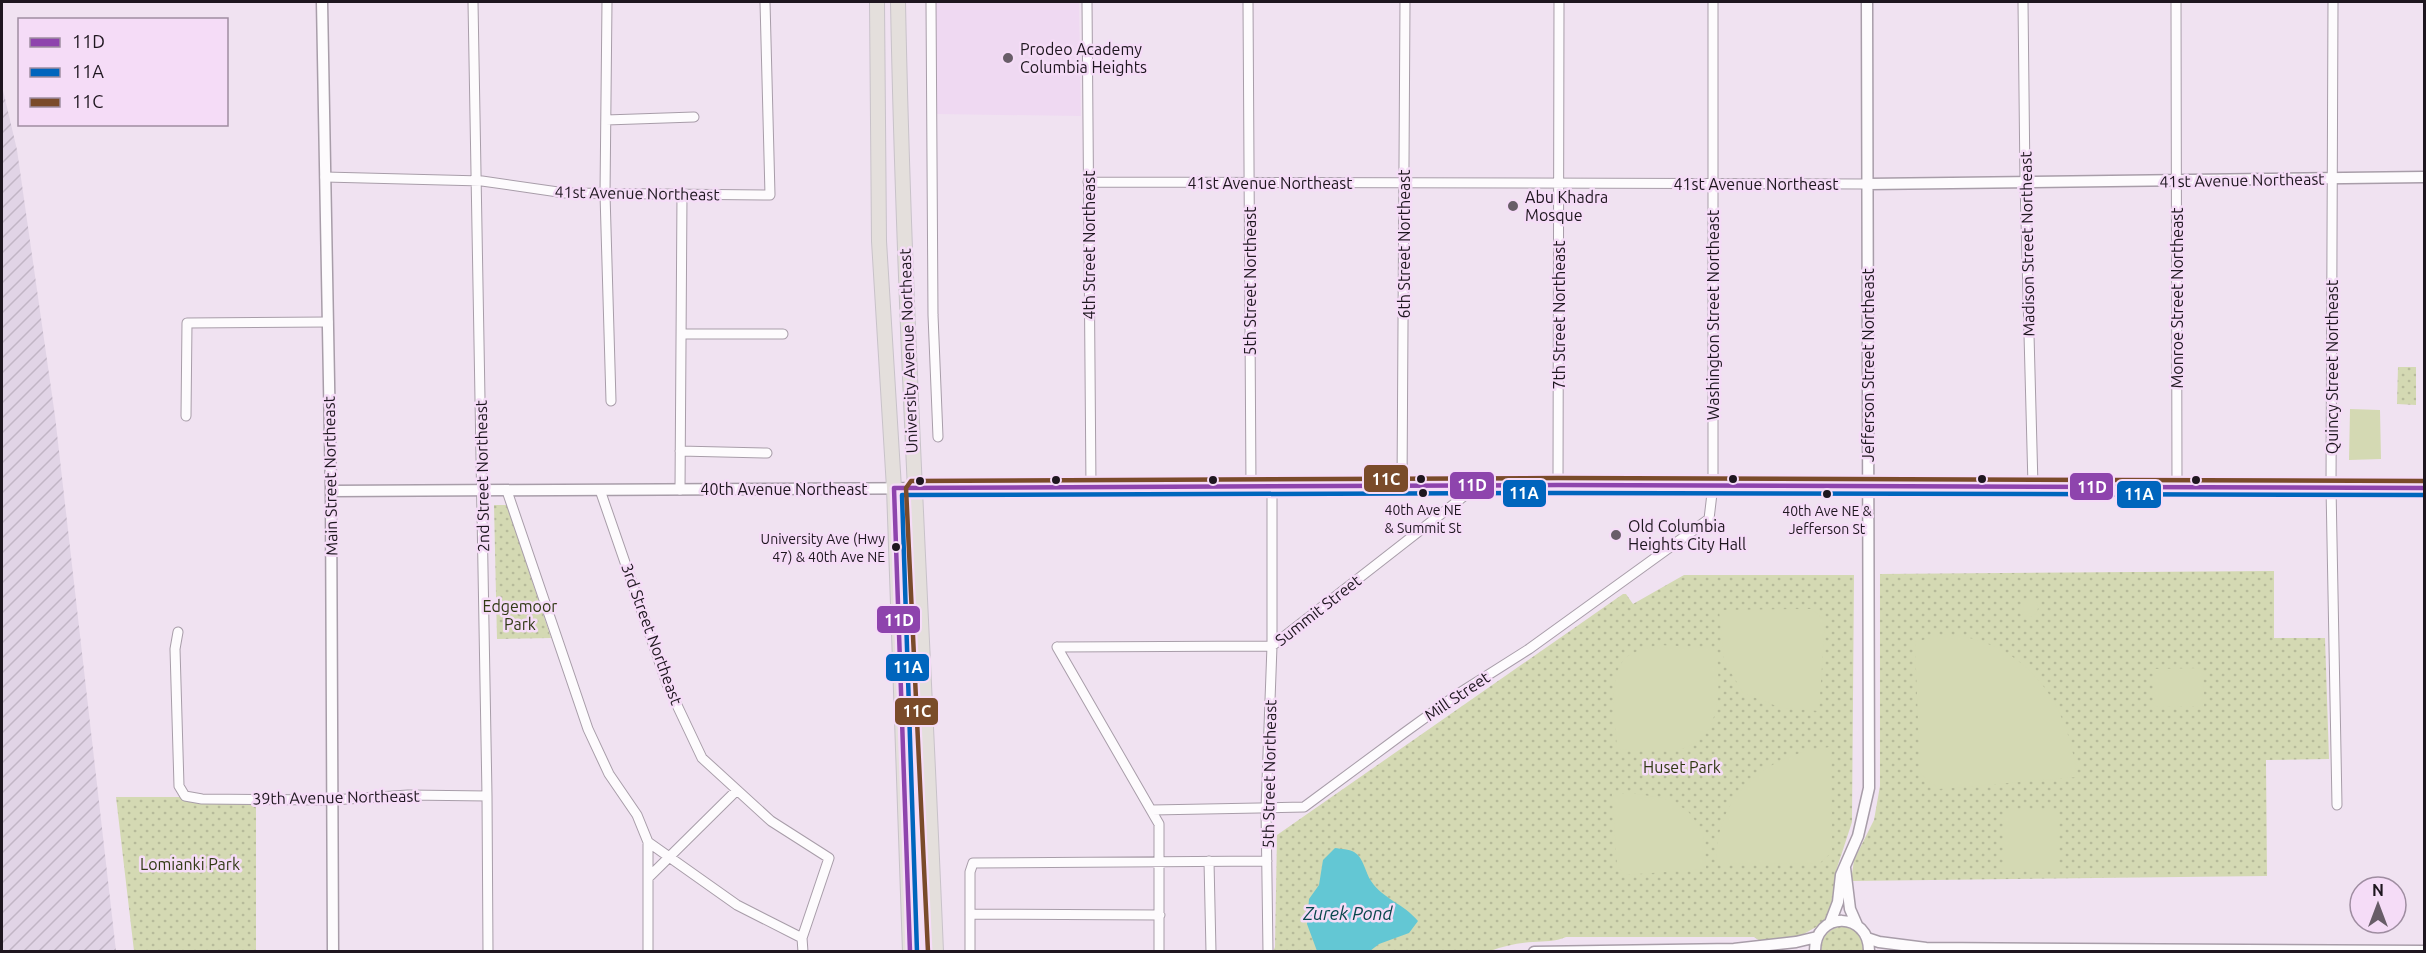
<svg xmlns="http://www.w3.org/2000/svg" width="2426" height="953" font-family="Ubuntu,sans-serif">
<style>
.industrial{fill:url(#industrial-furrows)}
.built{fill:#efd9f2}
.grass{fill:url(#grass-dots)}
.garden{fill:#d4d9b3}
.water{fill:#63c7d4}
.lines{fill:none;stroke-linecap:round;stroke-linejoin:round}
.minor-casing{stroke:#a89da9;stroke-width:11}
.tertiary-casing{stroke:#a89da9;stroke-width:13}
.primary-casing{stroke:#c8c2c9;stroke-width:16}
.minor{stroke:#fdfbfd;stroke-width:9}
.tertiary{stroke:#fdfbfd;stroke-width:10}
.primary{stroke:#e4dfdc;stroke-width:14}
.bus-1-casing{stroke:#f5dcf7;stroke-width:9}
.bus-2-casing{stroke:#f5dcf7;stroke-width:9}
.bus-3-casing{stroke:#f5dcf7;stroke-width:9}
.bus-1{stroke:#8e44ad;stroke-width:4.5}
.bus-2{stroke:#0065bd;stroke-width:4.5}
.bus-3{stroke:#7a4b2a;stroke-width:4.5}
.poi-dot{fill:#685d68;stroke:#f5dcf7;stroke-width:2}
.bus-dot{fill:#1e161f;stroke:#f5dcf7;stroke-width:2}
.labels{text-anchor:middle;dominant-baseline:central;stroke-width:5;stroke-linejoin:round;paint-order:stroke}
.bus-label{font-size:14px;fill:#1e161f;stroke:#f5dcf7}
.poi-label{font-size:16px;fill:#1e161f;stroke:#f5dcf7;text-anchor:start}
.street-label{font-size:16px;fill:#1e161f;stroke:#f5dcf7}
.park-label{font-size:16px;fill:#313914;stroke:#f5dcf7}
.water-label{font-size:18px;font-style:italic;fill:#08474c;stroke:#f5dcf7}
.line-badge{stroke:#f5dcf7;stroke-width:2}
.badge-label{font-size:16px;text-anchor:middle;font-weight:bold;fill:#fff}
</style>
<defs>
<pattern id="industrial-furrows" width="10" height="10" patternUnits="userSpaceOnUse" patternTransform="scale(1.5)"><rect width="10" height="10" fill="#e1d4e6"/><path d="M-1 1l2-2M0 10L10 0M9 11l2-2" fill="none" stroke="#c1b5c5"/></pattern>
<pattern id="grass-dots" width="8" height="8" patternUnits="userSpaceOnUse" patternTransform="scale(1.5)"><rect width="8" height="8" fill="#d4d9b3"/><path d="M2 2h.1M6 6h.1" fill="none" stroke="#b6ba9a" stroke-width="1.8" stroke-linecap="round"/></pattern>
</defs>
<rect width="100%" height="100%" fill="#f0e2f1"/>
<path class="industrial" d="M2,86L17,150L55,416L116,951H2Z"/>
<path class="built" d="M935,2H1079L1081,116L935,114Z"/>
<path class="grass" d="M2398,367H2416V405L2397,404Z
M494,505H507L551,638L497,639Z
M2274,571V638H2325L2329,759L2266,760L2267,876L1851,881L1854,860L1874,820L1880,786V574Z
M1684,575H1854L1852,822L1836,871L1834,904L1827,921L1800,936L1760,941L1754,937H1566C1555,942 1545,941 1533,942C1518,943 1504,946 1490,951L1273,952L1275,947L1277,835L1623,594H1626L1633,604Z
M116,797H256V951H134Z
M1842,926L1850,927L1861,935L1865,951H1821C1821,937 1828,929 1842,926Z"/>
<path class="garden" d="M2350,409L2380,410L2381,459L2349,460Z
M2020 608a9 9 0 1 1 18 0a9 9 0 1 1-18 0Z
M1812,609L1825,621L1819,711L1781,708L1743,693L1724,660L1719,610Z
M1946,634C2027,642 2068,701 2077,777L1939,789L1920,773L1915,642Z
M1659,645L1716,648C1720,684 1725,741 1677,750C1658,753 1637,750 1617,749C1616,725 1606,672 1628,656C1637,650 1648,648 1659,645Z
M2203,668L2204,706L2153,707V669Z
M1831,747L1832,852L1820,863L1716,864C1717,852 1717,839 1721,827C1735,779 1784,751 1831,747Z
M1612,794H1637L1663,798L1687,810L1703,831L1706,869L1624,875L1617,865Z
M2004,811H2057V869H2004Z"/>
<path class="water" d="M1335,848C1341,849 1349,849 1354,852C1364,858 1365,872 1371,881C1383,899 1404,904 1418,921L1409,933L1379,944L1370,951H1317L1307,924L1309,899L1319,885L1323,860Z"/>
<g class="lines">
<g class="minor-casing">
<path id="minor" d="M473,2L487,796L488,952
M607,2L605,194L611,401
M931,2L933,315L938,437
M1087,2L1091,488
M1248,2L1251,488
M2023,2L2025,182L2033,486
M2176,2L2177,486
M2333,2L2331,487L2337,805
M606,120L694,117
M325,177L482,181L565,193L770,195L765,2
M1088,182L1868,184
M681,334H783
M186,416L187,323L328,322
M680,451L767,453
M1558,485L1559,2
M1402,487L1405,2
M600,490L667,684L702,758L771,821L829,858L802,938L803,952
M680,490L682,195
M507,491L588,729L609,774L637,815L648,842L737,905L802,938
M178,632L175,649L179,786L185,796L202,799L332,800L408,795L487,796
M1057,647L1272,646L1477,486
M1057,647L1159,824V952
M1152,810L1304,807L1404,733L1458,694L1529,649L1709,519L1713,485V2
M1209,861L1211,952
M648,878L737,790
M970,914L1160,915
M648,952V842
M970,952V872L973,863L1267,861
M1268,952L1266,809L1272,646V488"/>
</g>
<g class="tertiary-casing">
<path id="tertiary" d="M322,2L331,491L333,952
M1868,184L2424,177
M331,491L1558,485L2424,488
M1845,868L1850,909L1857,925
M1830,923L1838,902L1841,875L1858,836L1869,788L1867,2
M1867,938L1879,942L1926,948L2424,951
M1534,952L1734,949L1796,942L1817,937
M1815,952C1814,910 1870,911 1869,952"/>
</g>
<g class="primary-casing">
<path id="primary" d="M877,2L879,241L894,488L910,952
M898,2C904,319 923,635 936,952"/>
</g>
<use href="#minor" class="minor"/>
<use href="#tertiary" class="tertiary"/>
<use href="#primary" class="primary"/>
<g class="bus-1-casing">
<path id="bus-1" d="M910,952L894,488L1558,485L2424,488"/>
</g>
<g class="bus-2-casing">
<path id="bus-2" d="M917,952L902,495L1558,493L2424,495"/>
</g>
<g class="bus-3-casing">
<path id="bus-3" d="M928,952L906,488L911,481L1558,478L2424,481"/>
</g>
<use href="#bus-1" class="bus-1"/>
<use href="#bus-2" class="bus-2"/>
<use href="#bus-3" class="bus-3"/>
</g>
<g class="poi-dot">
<circle cx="1008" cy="58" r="6"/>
<circle cx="1513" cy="206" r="6"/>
<circle cx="1616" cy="535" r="6"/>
</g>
<g class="bus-dot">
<circle cx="1421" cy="479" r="5"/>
<circle cx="1733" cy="479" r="5"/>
<circle cx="1982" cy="479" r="5"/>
<circle cx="1056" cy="480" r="5"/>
<circle cx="1213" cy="480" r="5"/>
<circle cx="2196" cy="480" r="5"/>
<circle cx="920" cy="481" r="5"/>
<circle cx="1423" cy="493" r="5"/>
<circle cx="1827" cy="494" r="5"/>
<circle cx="896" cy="547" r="5"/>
</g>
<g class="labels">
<g class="bus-label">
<text x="1423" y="510">40th Ave NE<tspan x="1423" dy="18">&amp; Summit St</tspan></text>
<text x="1827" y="511">40th Ave NE &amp;<tspan x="1827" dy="18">Jefferson St</tspan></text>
<text x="885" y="539" text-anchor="end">University Ave (Hwy<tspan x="885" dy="18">47) &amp; 40th Ave NE</tspan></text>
</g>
<g class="poi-label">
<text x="1020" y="49">Prodeo Academy<tspan x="1020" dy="18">Columbia Heights</tspan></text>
<text x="1525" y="197">Abu Khadra<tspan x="1525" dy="18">Mosque</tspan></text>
<text x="1628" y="526">Old Columbia<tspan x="1628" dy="18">Heights City Hall</tspan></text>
</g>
<g class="street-label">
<text transform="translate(2242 180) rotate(-1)">41st Avenue Northeast</text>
<text x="1270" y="183">41st Avenue Northeast</text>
<text x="1756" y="184">41st Avenue Northeast</text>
<text transform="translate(637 193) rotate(1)">41st Avenue Northeast</text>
<text transform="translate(1404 244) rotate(-90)">6th Street Northeast</text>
<text transform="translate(2027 244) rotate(-91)">Madison Street Northeast</text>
<text transform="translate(1089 245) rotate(-90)">4th Street Northeast</text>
<text transform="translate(1250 281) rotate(-90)">5th Street Northeast</text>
<text transform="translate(2177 298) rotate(-90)">Monroe Street Northeast</text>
<text transform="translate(1559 315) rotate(-90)">7th Street Northeast</text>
<text transform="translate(1713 315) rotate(-90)">Washington Street Northeast</text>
<text transform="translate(908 351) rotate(-92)">University Avenue Northeast</text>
<text transform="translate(1868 365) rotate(-90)">Jefferson Street Northeast</text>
<text transform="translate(2332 367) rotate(-90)">Quincy Street Northeast</text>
<text transform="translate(330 476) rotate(-91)">Main Street Northeast</text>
<text transform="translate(482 476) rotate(-91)">2nd Street Northeast</text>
<text x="784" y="489">40th Avenue Northeast</text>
<text transform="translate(1318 610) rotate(-38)">Summit Street</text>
<text transform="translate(652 634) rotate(70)">3rd Street Northeast</text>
<text transform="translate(1457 696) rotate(-34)">Mill Street</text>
<text transform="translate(1269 774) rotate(-89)">5th Street Northeast</text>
<text transform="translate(336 797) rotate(-1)">39th Avenue Northeast</text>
</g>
<g class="park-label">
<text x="520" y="606">Edgemoor<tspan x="520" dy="18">Park</tspan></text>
<text x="1682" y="767">Huset Park</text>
<text x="190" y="864">Lomianki Park</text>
</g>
<g class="water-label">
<text x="1348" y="913">Zurek Pond</text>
</g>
</g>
<g class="line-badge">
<rect x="1363" y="464" width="46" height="29" rx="6" fill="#7a4b2a"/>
<rect x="1449" y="471" width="46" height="29" rx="6" fill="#8e44ad"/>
<rect x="2069" y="472" width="45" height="29" rx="6" fill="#8e44ad"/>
<rect x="1502" y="479" width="45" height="29" rx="6" fill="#0065bd"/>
<rect x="2116" y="480" width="46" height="29" rx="6" fill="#0065bd"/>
<rect x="876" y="605" width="45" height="29" rx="6" fill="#8e44ad"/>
<rect x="885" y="653" width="45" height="29" rx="6" fill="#0065bd"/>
<rect x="894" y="697" width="45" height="29" rx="6" fill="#7a4b2a"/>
</g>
<g class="badge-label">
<text x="1386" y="485">11C</text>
<text x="1472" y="491">11D</text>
<text x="2092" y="493">11D</text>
<text x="1524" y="499">11A</text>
<text x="2139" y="500">11A</text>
<text x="899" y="626">11D</text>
<text x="908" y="673">11A</text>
<text x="917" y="717">11C</text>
</g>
<rect width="2426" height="953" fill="none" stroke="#1e161f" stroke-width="6"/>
<rect x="18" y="18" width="210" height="108" fill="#f5dcf7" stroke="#9f8da1" stroke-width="1.5"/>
<rect x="30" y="38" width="30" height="9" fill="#8e44ad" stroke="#9f8da1" stroke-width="1.5"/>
<text x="72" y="48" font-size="18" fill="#1e161f">11D</text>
<rect x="30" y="68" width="30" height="9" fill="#0065bd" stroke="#9f8da1" stroke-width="1.5"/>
<text x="72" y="78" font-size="18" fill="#1e161f">11A</text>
<rect x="30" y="98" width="30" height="9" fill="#7a4b2a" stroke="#9f8da1" stroke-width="1.5"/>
<text x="72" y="108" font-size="18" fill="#1e161f">11C</text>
<g transform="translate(2378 905)"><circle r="28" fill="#f5dcf7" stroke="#9f8da1" stroke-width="1.5"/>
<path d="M0-4.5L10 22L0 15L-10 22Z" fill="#685d68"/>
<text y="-9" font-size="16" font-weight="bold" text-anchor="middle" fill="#1e161f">N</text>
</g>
</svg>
